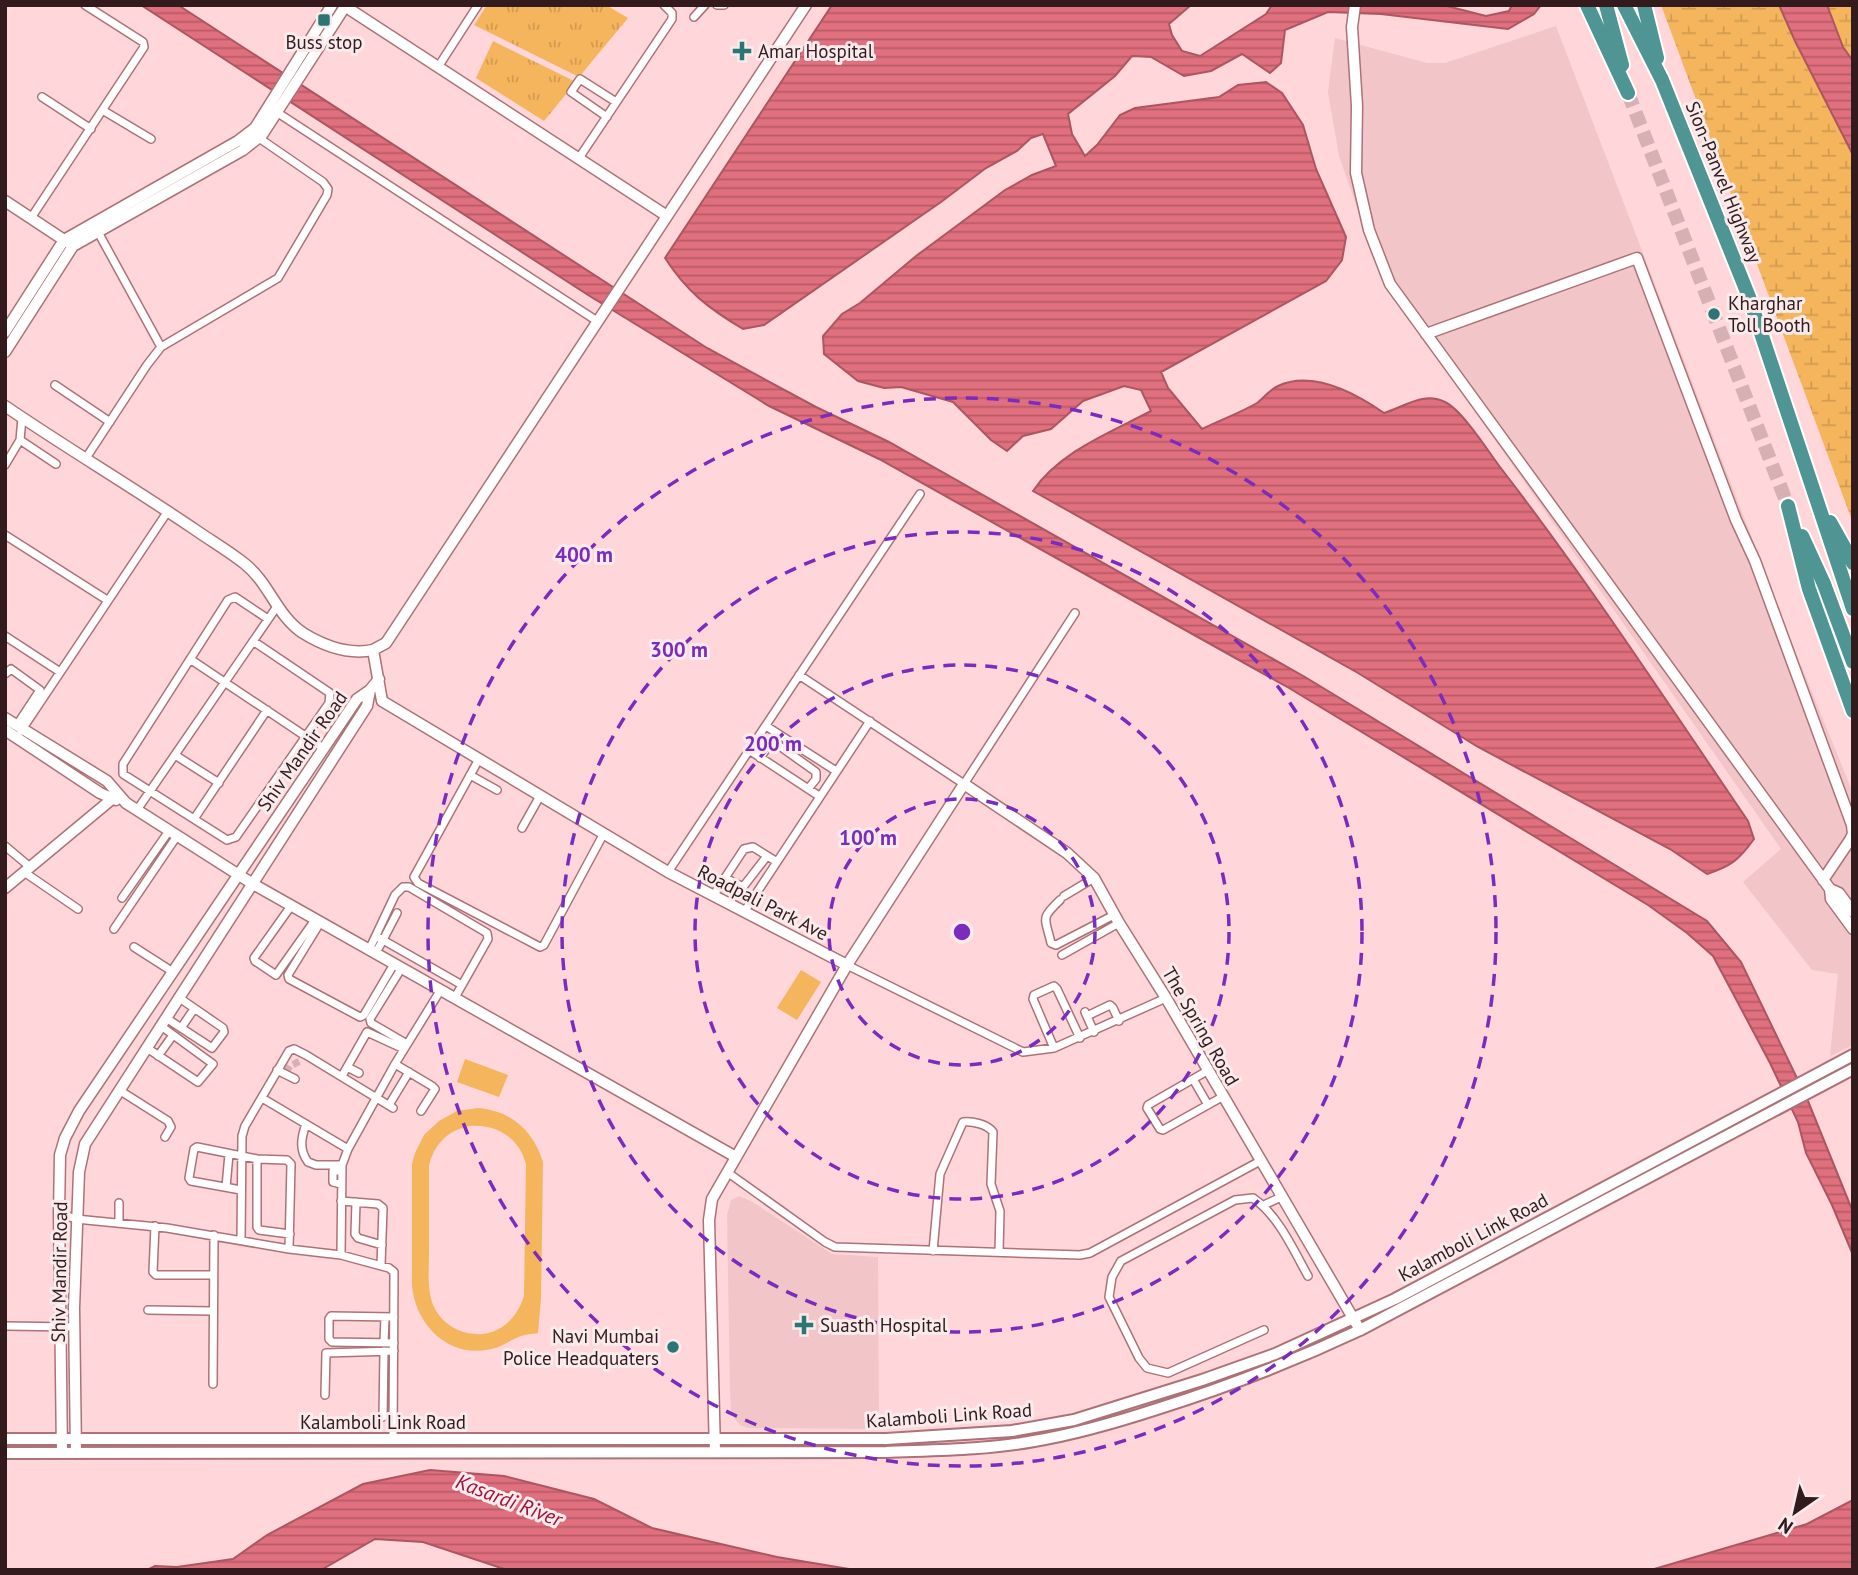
<svg xmlns="http://www.w3.org/2000/svg" width="1858" height="1575" font-family="'PT Sans',sans-serif">
<style>
.built{fill:#f2c6c9}
.grass{fill:url(#grass-tufts)}
.wetland{fill:url(#wetland-marsh)}
.pitch{fill:#f4b55c;fill-rule:evenodd}
.water{fill:url(#water-rules);stroke:#ac5661;stroke-width:2}
.lines{fill:none;stroke-linecap:round;stroke-linejoin:round}
.minor-tunnel{stroke:#d6b0b3;stroke-width:7;stroke-dasharray:7 3.5;stroke-linecap:butt}
.motorway-tunnel{stroke:#d6b0b3;stroke-width:14;stroke-dasharray:14 7;stroke-linecap:butt}
.minor-casing{stroke:#ad7277;stroke-width:10}
.tertiary-casing{stroke:#ad7277;stroke-width:13}
.secondary-casing{stroke:#ad7277;stroke-width:14}
.motorway-casing{stroke:#fff;stroke-width:18}
.minor{stroke:#fff;stroke-width:7}
.tertiary{stroke:#fff;stroke-width:10}
.secondary{stroke:#fff;stroke-width:10}
.motorway{stroke:#4e9593;stroke-width:14}
.ring{fill:none;stroke:#7b2cbf;stroke-width:3.5;stroke-dasharray:12 9}
.poi-dot{fill:#2b7574;stroke:#f9ebec;stroke-width:2.5}
.labels{text-anchor:middle;dominant-baseline:central;stroke-width:6;stroke-linejoin:round;paint-order:stroke}
.poi-label{font-size:19px;fill:#321a1d;stroke:#f9ebec;text-anchor:start}
.street-label{font-size:19px;fill:#321a1d;stroke:#f9ebec}
.water-label{font-size:21px;font-style:italic;fill:#9f1239;stroke:#f9ebec}
.centre{fill:#7b2cbf;stroke:#f9ebec;stroke-width:3.5}
.ring-label{font-size:21px;text-anchor:middle;font-weight:bold;fill:#7b2cbf;stroke:#f9ebec;stroke-width:6;stroke-linejoin:round;paint-order:stroke}
</style>
<defs>
<pattern id="grass-tufts" width="24" height="20" patternUnits="userSpaceOnUse" patternTransform="scale(1.75)"><rect width="24" height="20" fill="#f4b55c"/><path d="M3 7l-1-3M5 7V3M7 7l1-3M15 17l-1-3M17 17v-4M19 17l1-3" fill="none" stroke="#d29b50"/></pattern>
<pattern id="wetland-marsh" width="20" height="14" patternUnits="userSpaceOnUse" patternTransform="scale(1.75)"><rect width="20" height="14" fill="#f4b55c"/><path d="M1 5h8M5 5V1M11 12h8M15 12V8" fill="none" stroke="#d29b50"/></pattern>
<pattern id="water-rules" width="6" height="5" patternUnits="userSpaceOnUse" patternTransform="scale(1.75)"><rect width="6" height="5" fill="#e1707e"/><path d="M0 2.5h6" fill="none" stroke="#b75b67"/></pattern>
</defs>
<rect width="100%" height="100%" fill="#ffd6d9"/>
<path class="built" d="M1556,26L1796,653L1853,793V1045L1830,1056L1838,974L1812,970L1743,882L1781,849L1390,290L1371,248L1339,156L1328,92L1335,38L1427,63H1445Z
M739,1196L751,1201L832,1254L878,1257L879,1429L748,1428L740,1425L735,1419L731,1411L730,1393L727,1215L731,1200Z"/>
<path class="grass" d="M487,5H606L628,18L579,77L474,25Z
M493,41L576,82L544,121L476,78Z"/>
<path class="wetland" d="M1661,5H1779L1795,41L1853,155V523Z
M1827,5H1853V61L1843,47Z"/>
<path class="pitch" d="M801,970L821,982L797,1020L777,1008Z
M465,1059L508,1075L499,1097L457,1082Z
M478,1108C511,1111 533,1130 543,1162L541,1298L538,1333C531,1334 522,1335 516,1338C508,1342 501,1347 491,1349C449,1359 415,1325 412,1285V1164L415,1153L424,1135L439,1121L457,1111ZM470,1126C497,1124 519,1138 526,1164L524,1296C518,1315 505,1331 483,1334C461,1336 439,1323 432,1302C427,1287 429,1269 429,1253C429,1224 429,1195 429,1166C434,1144 448,1130 470,1126Z"/>
<path class="water" d="M141,5H178L707,348L816,407L889,442L1305,677L1707,921L1741,962L1808,1101L1853,1212V1255L1832,1205L1806,1153L1798,1122L1770,1063L1713,956L1687,933L1648,905L1289,688L879,459L769,406L588,295Z
M832,5H1191L1169,24L1172,35L1182,51L1200,56L1266,14L1272,5H1443L1486,16L1509,11L1512,5H1541L1534,14L1508,29L1381,14L1328,12L1285,30L1281,63L1270,73L1242,54L1211,71L1184,76L1151,57L1132,56L1115,76L1068,114L1072,134L1085,156L1097,145L1120,115L1135,108L1219,97L1238,85L1266,82L1282,93L1303,125L1316,169L1346,237L1342,260L1326,281L1161,372L1168,388L1202,429C1220,420 1240,413 1257,403C1264,398 1269,390 1278,386C1312,370 1355,393 1384,413C1404,407 1424,391 1445,402C1462,410 1488,451 1500,467C1588,581 1667,702 1748,821L1754,839C1739,860 1731,866 1707,874L1670,849L1478,747L1358,673L1033,491C1059,452 1111,432 1151,411L1141,390L1124,386L1083,401L1051,429L1023,436L1007,451L991,440L953,402L901,387L884,388L858,381L824,354L823,336L842,314L860,303L916,256L1005,190L1032,175L1056,166L1043,134L1031,138L1017,151L986,168L941,202L764,325L743,329C708,308 687,292 665,258Z
M1779,5H1827L1843,47L1853,61V155L1795,41Z
M430,1470L504,1476L594,1499L652,1528L777,1557L855,1570H507L423,1542L375,1539L321,1570H147L155,1566L177,1567L233,1559L267,1535L363,1484Z
M1853,1500V1570H1651L1807,1524Z"/>
<g class="lines">
<path class="minor-tunnel" d="M286,1072L290,1066L300,1061"/>
<path class="motorway-tunnel" d="M1628,93L1788,506"/>
<g class="minor-casing">
<path id="minor" d="M717,5H724
M694,17L705,5
M438,67L478,5
M42,97L91,129
M104,111L151,139
M278,113L597,321
M607,117L571,92L580,79L616,102
M579,158L672,19V13L664,5
M31,218L144,47L143,42L85,5
M98,232L161,347
M55,385L110,422
M20,440L56,464
M86,458L147,365L161,347L278,278L327,195L328,189L323,182L259,138
M5,465L20,440L22,418
M5,535L107,600
M5,636L60,672
M253,641L330,693L329,703L236,837L227,840L123,774V764L228,600L235,597L268,619
M190,659L323,748
M5,674L11,669L40,690L17,725
M799,675L964,784L1075,613
M766,726L836,771
M21,731L168,511
M749,750L819,796
M175,755L219,783
M760,758L771,742H774L816,772V779L808,789
M479,759L414,877L418,883L540,947L544,945L604,833
M470,775L497,790
M137,810L278,605
M194,819L267,710
M522,828L540,796
M5,846L30,867
M24,872L78,909
M668,872L920,494
M725,878L743,887L767,856
M713,896L744,849L753,847L777,862
M1064,896L1094,878
M122,898L169,831
M1060,900C1040,919 1045,917 1051,943L1056,945L1114,915
M291,906L254,958L255,961L276,975L315,920
M744,912L870,721
M320,923L288,975L289,979L360,1017L364,1015L394,964
M114,929L177,836
M379,938L383,940L397,913
M134,947L173,972
M369,950L395,895L403,887H409L487,933L488,939L462,985
M375,954L383,940L462,985L454,999
M1062,955L1119,923
M847,965L1023,1052L1054,1048L1166,998
M401,969L370,1019L371,1023L407,1044
M1085,1012L1094,1032
M1087,1016L1110,1005L1113,1008L1119,1021
M166,1018L212,1048L224,1032L223,1028L178,997
M181,1028L194,1009
M147,1048L198,1082L213,1064L161,1026
M1054,1048L1033,999L1034,995L1054,986L1057,989L1080,1038
M158,1056L173,1035
M395,1064L432,1086L435,1089L421,1111
M347,1067L359,1073
M277,1070L295,1079
M1207,1071L1148,1105L1147,1108L1160,1129L1163,1130L1222,1097
M342,1076L367,1032L404,1049
M1193,1079L1208,1105
M119,1090L168,1121L171,1127L165,1137
M262,1098L348,1149
M389,1105L409,1072
M306,1124C301,1138 299,1150 308,1162L316,1165H342
M727,1172L825,1242L835,1247L1080,1255L1090,1253L1262,1160
M341,1184L333,1182V1171H342
M226,1187L229,1154
M241,1190L191,1181L189,1178L194,1149L197,1147L257,1159
M341,1201L378,1204L383,1208L381,1265
M356,1202L355,1234L358,1238L382,1245
M1264,1205L1283,1196
M59,1213L76,1219L167,1228L289,1249L341,1255L389,1268L394,1272L393,1439
M119,1223V1203
M155,1226L153,1272L156,1275H213
M241,1239L242,1136L245,1126L289,1051L294,1049L306,1055L393,1108
M289,1249L291,1164L287,1160L257,1159V1227L259,1230L290,1234
M933,1251L940,1174L963,1122C972,1121 987,1124 993,1132L991,1184L1000,1211L999,1252
M341,1255L342,1165L348,1149L395,1064L440,991
M148,1310L212,1311
M5,1326L74,1327
M1264,1330L1168,1373L1147,1368L1139,1358L1109,1297L1112,1277L1121,1261L1235,1200L1253,1198C1278,1215 1293,1249 1308,1276
M384,1342L385,1317
M394,1343L332,1342L329,1339V1319L331,1316L394,1317
M213,1384L214,1235
M325,1395L326,1353L394,1351
M383,1417L384,1351"/>
</g>
<g class="tertiary-casing">
<path id="tertiary" d="M343,5L667,216
M806,5L386,643L373,650L382,701L668,872L847,965
M1355,5L1352,27L1357,106L1356,173L1369,230L1390,284L1830,889
M5,201L67,242
M5,332L64,240L238,141L255,128L332,5
M1426,334L1637,258L1736,520L1755,561L1852,825L1853,834L1850,840L1823,880
M5,352L73,246L243,150L262,135L346,5
M5,406C68,449 134,488 197,531C213,542 230,552 245,564C269,583 277,616 303,633C324,646 348,655 373,650
M5,718L107,781L126,803L253,884L736,1157
M5,730L100,793L116,800
M5,888L118,794
M1853,912L1839,893L1830,889L1831,899L1853,929
M715,1452L709,1220L712,1199L847,965L964,784L1067,853L1094,878L1119,923L1166,998L1360,1330
M62,1453L59,1213L60,1155L65,1138L79,1111L357,699L370,690L379,679
M76,1453L74,1308L79,1172L85,1144L367,706L370,690"/>
</g>
<g class="secondary-casing">
<path id="secondary" d="M5,1439H886L1012,1431L1074,1420L1202,1380L1275,1354L1395,1299L1853,1055
M5,1453L886,1452C935,1450 986,1450 1034,1441C1076,1434 1117,1422 1157,1409C1227,1387 1294,1361 1360,1330L1853,1069"/>
</g>
<g class="motorway-casing">
<path id="motorway" d="M1587,5L1628,93
M1606,5L1622,65
M1624,5L1662,80L1749,297L1853,609
M1644,5L1657,58
M1788,506L1809,589L1853,711
M1830,522L1853,563
M1802,536L1824,584L1853,662"/>
</g>
<use href="#minor" class="minor"/>
<use href="#tertiary" class="tertiary"/>
<use href="#secondary" class="secondary"/>
<use href="#motorway" class="motorway"/>
</g>
<g class="ring">
<circle cx="962" cy="932" r="133"/>
<circle cx="962" cy="932" r="267"/>
<circle cx="962" cy="932" r="400"/>
<circle cx="962" cy="932" r="534"/>
</g>
<g class="poi-dot">
<rect x="317" y="13" width="14" height="14" rx="3.5"/>
<path d="M738.5 40.5h7v7h7v7h-7v7h-7v-7h-7v-7h7z"/>
<circle cx="1714" cy="314" r="7"/>
<path d="M800.5 1314.5h7v7h7v7h-7v7h-7v-7h-7v-7h7z"/>
<circle cx="673" cy="1347" r="7"/>
</g>
<g class="labels">
<g class="poi-label">
<text x="324" y="42" text-anchor="middle">Buss stop</text>
<text x="758" y="51">Amar Hospital</text>
<text x="1728" y="303">Kharghar<tspan x="1728" dy="22">Toll Booth</tspan></text>
<text x="820" y="1325">Suasth Hospital</text>
<text x="659" y="1336" text-anchor="end">Navi Mumbai<tspan x="659" dy="22">Police Headquaters</tspan></text>
</g>
<g class="street-label">
<text transform="translate(1724 182) rotate(68)">Sion-Panvel Highway</text>
<text transform="translate(302 751) rotate(-55)">Shiv Mandir Road</text>
<text transform="translate(763 902) rotate(27)">Roadpali Park Ave</text>
<text transform="translate(1201 1026) rotate(60)">The Spring Road</text>
<text transform="translate(1473 1237) rotate(-28)">Kalamboli Link Road</text>
<text transform="translate(59 1272) rotate(-89)">Shiv Mandir Road</text>
<text transform="translate(949 1415) rotate(-4)">Kalamboli Link Road</text>
<text x="383" y="1422">Kalamboli Link Road</text>
</g>
<g class="water-label">
<text transform="translate(509 1500) rotate(21)">Kasardi River</text>
</g>
</g>
<circle cx="962" cy="932" r="10" class="centre"/>
<g class="ring-label">
<text x="584" y="562">400 m</text>
<text x="679" y="657">300 m</text>
<text x="773" y="751">200 m</text>
<text x="868" y="845">100 m</text>
</g>
<rect width="1858" height="1575" fill="none" stroke="#321a1d" stroke-width="14"/>
<g transform="translate(1795 1512) rotate(214)" stroke="#f9ebec" stroke-width="5" paint-order="stroke">
<path d="M0-5L12 26L0 18L-12 26Z" fill="#321a1d"/>
<text y="-10" font-size="19" font-weight="bold" text-anchor="middle" fill="#321a1d">N</text>
</g>
</svg>
